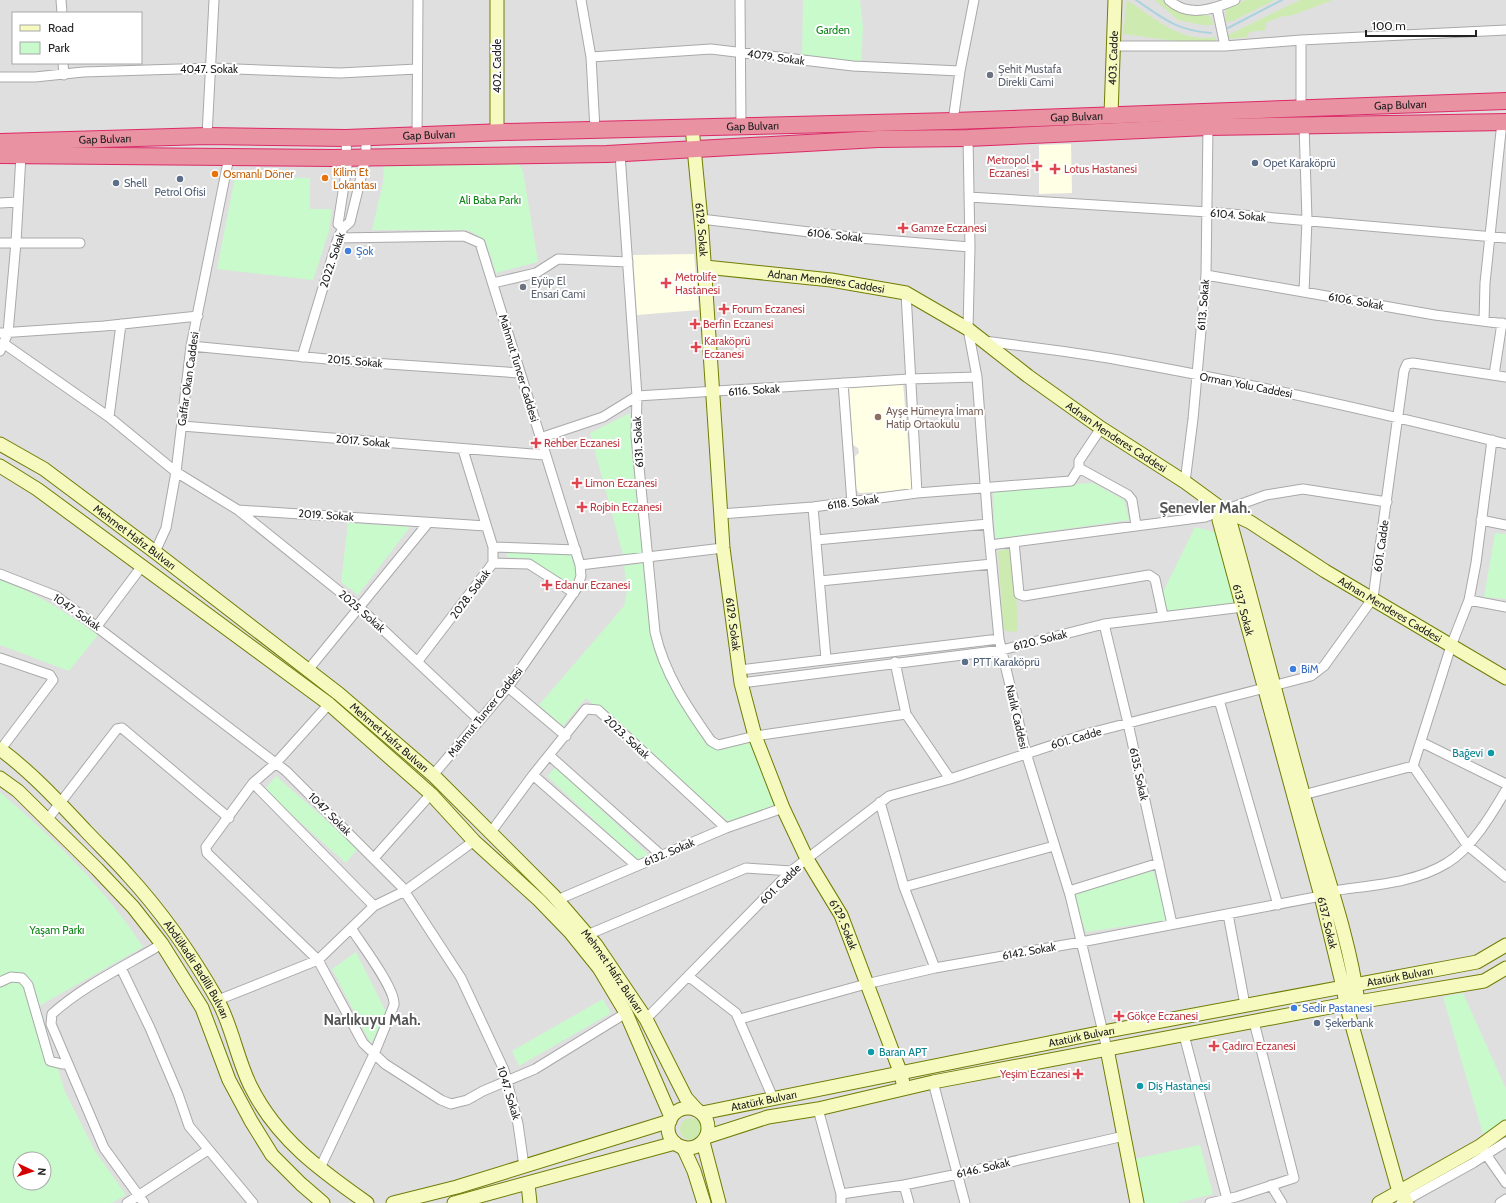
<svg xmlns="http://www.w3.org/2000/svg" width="1506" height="1203" font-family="Cabin,sans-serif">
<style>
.residential{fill:#e0dfdf;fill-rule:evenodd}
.education{fill:#ffffe5}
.grass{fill:#cdebb0}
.park{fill:#c8facc;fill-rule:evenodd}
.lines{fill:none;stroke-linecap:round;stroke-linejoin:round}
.stream{stroke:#aad3df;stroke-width:2}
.street-casing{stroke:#a9a9a9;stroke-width:11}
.secondary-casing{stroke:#707d05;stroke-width:15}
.highway-casing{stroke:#dc2a67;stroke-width:18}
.street{stroke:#fff;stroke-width:9}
.secondary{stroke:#f7fabf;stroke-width:13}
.highway{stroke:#e892a2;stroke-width:16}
.worship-dot{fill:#6b7280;stroke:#fff;stroke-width:1.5}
.service-dot{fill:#5c6f8a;stroke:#fff;stroke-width:1.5}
.health-dot{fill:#e0444e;stroke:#fff;stroke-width:1.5}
.food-dot{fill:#e8710a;stroke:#fff;stroke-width:1.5}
.shop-dot{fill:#3f7fe0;stroke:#fff;stroke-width:1.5}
.education-dot{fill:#8d6e63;stroke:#fff;stroke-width:1.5}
.culture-dot{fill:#0f9aa8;stroke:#fff;stroke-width:1.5}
.labels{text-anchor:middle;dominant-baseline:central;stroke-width:4;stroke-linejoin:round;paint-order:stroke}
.park-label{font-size:11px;fill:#0c8416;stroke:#fff}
.street-label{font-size:11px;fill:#222;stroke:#fff}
.worship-label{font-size:11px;fill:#5b616d;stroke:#fff;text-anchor:start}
.health-label{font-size:11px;fill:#be3a42;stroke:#fff;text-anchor:start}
.service-label{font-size:11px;fill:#4e5e75;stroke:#fff;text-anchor:start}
.food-label{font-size:11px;fill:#c56008;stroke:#fff;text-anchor:start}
.shop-label{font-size:11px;fill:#366cbe;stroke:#fff;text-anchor:start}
.education-label{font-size:11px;fill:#785e54;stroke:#fff;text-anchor:start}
.culture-label{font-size:11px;fill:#0d838f;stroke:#fff;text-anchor:start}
.district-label{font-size:15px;font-weight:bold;fill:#555;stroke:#fff}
</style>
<rect width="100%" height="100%" fill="#f2efe9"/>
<path class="residential" d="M0,0H1506V1203H0ZM13,13H141V63H13ZM20,1159H44V1183H20Z"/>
<path class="education" d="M1071,144L1072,193L1039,194V145Z
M694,254L699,310L637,315L633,255Z
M903,383L912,490L859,493L856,489L855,456L859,453L858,448L853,445L849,388L853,386Z"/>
<path class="grass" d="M1127,0C1155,18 1180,43 1216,37V43L1182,42L1123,34Z
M1155,0H1165L1176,10L1207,15L1211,17L1214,25H1202L1178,20Z
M1246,0H1275L1233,21L1225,22L1226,9Z
M1300,0H1333L1293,15L1280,17L1266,23V30L1249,32L1247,37L1228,39V35Z
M1007,549L1011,551L1014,557L1018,628L1016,632L1006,631L1003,628L998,551Z
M680 1129a11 11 0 1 1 22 0a11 11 0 1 1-22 0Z"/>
<path class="park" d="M803,0H860L863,28L861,63L802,57Z
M384,162L519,164L523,171L538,262L496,273C490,253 487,237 467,230H372L383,183Z
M235,177L310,178V209H332L329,231L313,280L217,269Z
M630,413L644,553L623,555L590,433Z
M1093,483L1124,500L1129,520L995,539L993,489Z
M348,523L410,527L358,595L341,582Z
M1195,527L1218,533L1235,605L1164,612L1162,594Z
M1495,533L1506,534V599L1484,597Z
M507,552L574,555L577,576L573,584H567L531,559L507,557Z
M644,563L657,652L677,699L705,740L715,749L750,743L776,804L730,823L586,698L563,726L539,705L624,606L627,592L624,566Z
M0,579C39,595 63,610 98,635L69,671L0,645Z
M556,767L648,854L637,860L547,776Z
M276,776L358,848L346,863L264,790Z
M0,792C53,838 105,888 143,947L39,1006L65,1092L95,1151L126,1195L111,1203H0ZM20,1159H44V1183H20Z
M1152,867L1168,920L1086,932L1072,893Z
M356,952L386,1012L371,1044L332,969Z
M1463,993L1506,1089V1120L1483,1134L1443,997Z
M603,999L611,1013L519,1066L512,1051Z
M1200,1145L1213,1194L1177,1203H1142L1134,1159Z"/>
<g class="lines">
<path class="stream" d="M1136,0C1164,19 1176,30 1211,33
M1228,28L1282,0"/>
<g class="street-casing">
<path id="street" d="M61,0L62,13
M581,0L591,57L595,130
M740,0L741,126
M1169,0C1188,18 1214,9 1235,0
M1217,8L1225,46
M1301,40V109
M1114,46H1225L1301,40L1506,30
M591,57L711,49L853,66L960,71
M63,63L64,75
M0,77H35L83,72L211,68L340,73L417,69
M953,121L960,71L974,0
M207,136L214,0
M417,136L418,0
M968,138L970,247L968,329L977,377L988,524L999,639L1026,753L1070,895L1107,1049
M620,154L637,396L636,436L655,632C664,673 687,707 711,741L718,745L755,736L906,714
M969,197L1208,212L1506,238
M0,203L18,202
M701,219L859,238L970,247
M343,228L350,222L366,157V138
M338,238L464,236L480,243L580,565L581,576L577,588L508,687L433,775
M0,243H80
M1206,275L1435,315L1506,324
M493,283L536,273L558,259L628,262
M1304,292L1307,220L1304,124
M906,293L917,493
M1484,321L1485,283L1502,122
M0,333L104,326L198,316
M984,341C1029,347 1074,352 1119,360C1249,383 1378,412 1506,444
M3,343L109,417L176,472L238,510L486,526
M191,346L358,362L520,373
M0,351L8,333L16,242L21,155
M302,357L338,238L343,228L338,224L347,166L346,138
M1494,375L1502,323
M843,383L852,503
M109,417L121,324
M182,426L545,455
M1101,428L1079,461V468L1128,495L1132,500L1136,525
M540,438L603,417L637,396L909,379L977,377
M1185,482L1193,419L1206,275L1208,127
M813,507L826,659
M238,510L360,608L479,720
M720,514L813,507L917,493L1071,481L1079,468
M1481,520L1506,525
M816,540L988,524
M1014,542L1019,594L1024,596L1149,575L1155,579L1163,616
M990,545L1205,517L1266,495L1303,489L1387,502
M493,547L576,550
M155,552L166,528L176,472L191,346L229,157
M493,563L529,564L574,593
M580,565L723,548
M0,574L56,596L286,771L401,886L461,978L504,1070L518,1124L524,1166
M820,581L992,564
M1469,600L1506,607
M1104,624L1128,723L1172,924
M97,626L142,566
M0,658L50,675L53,680L1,749
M418,661L493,563V547L463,450
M895,662L906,714L950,779
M308,670L428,523
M740,670L999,639
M741,683L1002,650L1104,624L1243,607
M508,687L566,736
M1219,700L1278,905
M329,704L276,763L253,783L374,906
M1421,742L1506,784
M550,756L661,855
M1413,766L1451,646L1469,600L1476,563L1492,440
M1413,766L1467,845L1506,877
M533,775L637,866
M253,783L206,847L207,853L318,960L363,1043L385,1064L441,1100L451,1104L467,1100L483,1091L535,1069L626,1013
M1303,795L1413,766
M880,802L904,887L935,968
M47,820L117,729L122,728L229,818
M491,832L533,775L586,709L598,710L726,828
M374,858L431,794
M904,887L1054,846
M1069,891L1159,863
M1332,891C1370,885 1413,884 1447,863C1471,849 1492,814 1506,790
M557,900L726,828L783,808
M1228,914L1245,1005
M587,935L746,868L791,871
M121,968L150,1028L178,1094L189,1126L253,1203
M688,976L736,1013L773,1098
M0,982L11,977L22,978L28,985L50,1061L62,1064H67
M218,1000L318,960L374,906L405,891L474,841
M646,1019L791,871L889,796L950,779L1086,734L1311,676L1324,666L1373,598L1404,371L1407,364L1413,363L1506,377
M740,1019L866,984L935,968L1081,942L1321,896
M1184,1035L1227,1199
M933,1082L965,1203
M818,1109L841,1194V1203
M1483,1150L1506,1183
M320,1168L374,1054L394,1005C396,989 361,944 351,928
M904,1185L909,1203
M1271,1185L1282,1203
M841,1194L904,1185L958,1174L1124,1136
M127,1203L208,1150
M144,1203L104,1148L51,1024L52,1014C83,986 125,966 162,944
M1210,1203L1236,1197L1294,1178L1254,1022
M1401,1203L1473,1163L1506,1142
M1500,1203L1506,1199"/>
</g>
<g class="secondary-casing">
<g id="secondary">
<path d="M497,0V132"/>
<path id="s1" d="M1111,115L1115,0"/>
<path id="s2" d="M692,127L702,231L723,548L741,683L755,736L783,808L807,859L841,915L901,1074L904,1088"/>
<path id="s3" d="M705,267L831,280L906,293L968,329L1028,376L1101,428L1185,482L1222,509L1250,522L1325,571L1506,678"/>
<path id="s4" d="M0,444L44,469L155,552L339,694L433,775L553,895L596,945L646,1019L686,1098L697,1110"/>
<path d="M0,466L37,489L329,704L431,794L474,841L539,900L570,932L599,968L626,1013L671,1117"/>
<path id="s5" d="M0,749C32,773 58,801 85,830C99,845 114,859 127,874C161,911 192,955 217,999C232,1025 237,1060 251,1087C277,1139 320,1170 367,1203"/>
<path d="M0,778L18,791L97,869L133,907L162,944L202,1008L229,1080L251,1121L272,1155L301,1184L323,1203"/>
<path id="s6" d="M1358,1002C1349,935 1324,869 1306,804C1279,709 1256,613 1229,518L1222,509L1219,520L1321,896L1343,987L1346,1004L1397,1185L1407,1203"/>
<path d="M1107,1049L1137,1203"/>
<circle cx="688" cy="1128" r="20"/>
<path id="s7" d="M702,1113L1103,1032L1477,962L1506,945"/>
<path d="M706,1137L768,1117L818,1109L933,1082L1346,1004L1484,981L1506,968"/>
<path d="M703,1142L719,1203"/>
<path d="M683,1147L694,1171L704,1203"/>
<path d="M528,1184L530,1203"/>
<path d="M393,1203L457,1187L670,1121"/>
<path d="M454,1203L675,1143"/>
<path d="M1379,1203L1480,1146L1506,1127"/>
</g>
</g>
<g class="highway-casing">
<g id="highway">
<path id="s8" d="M0,142L207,136L346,138L504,132L953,121L1506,101"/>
<path d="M0,155L333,158L607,154L878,139L968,138L1208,127L1506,122"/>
</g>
</g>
<use href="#street" class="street"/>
<use href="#secondary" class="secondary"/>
<use href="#highway" class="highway"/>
</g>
<g class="worship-dot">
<circle cx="990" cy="75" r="4"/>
<circle cx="523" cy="287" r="4"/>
</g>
<g class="service-dot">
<circle cx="1255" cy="163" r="4"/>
<circle cx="180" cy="179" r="4"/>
<circle cx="116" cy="183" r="4"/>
<circle cx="965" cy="662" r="4"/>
<circle cx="1317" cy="1023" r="4"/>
</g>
<g class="health-dot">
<path d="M1035 160h4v4h4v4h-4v4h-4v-4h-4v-4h4z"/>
<path d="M1053 163h4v4h4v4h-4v4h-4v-4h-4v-4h4z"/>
<path d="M901 222h4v4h4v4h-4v4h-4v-4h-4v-4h4z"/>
<path d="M664 277h4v4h4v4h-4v4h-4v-4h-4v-4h4z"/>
<path d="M722 303h4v4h4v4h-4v4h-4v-4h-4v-4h4z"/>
<path d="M693 318h4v4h4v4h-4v4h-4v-4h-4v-4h4z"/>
<path d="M694 341h4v4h4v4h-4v4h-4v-4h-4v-4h4z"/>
<path d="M534 437h4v4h4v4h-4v4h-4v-4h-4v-4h4z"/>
<path d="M575 477h4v4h4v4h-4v4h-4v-4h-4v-4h4z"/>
<path d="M580 501h4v4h4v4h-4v4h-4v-4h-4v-4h4z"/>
<path d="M545 579h4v4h4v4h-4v4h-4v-4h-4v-4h4z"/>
<path d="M1117 1010h4v4h4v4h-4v4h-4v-4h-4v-4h4z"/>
<path d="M1212 1040h4v4h4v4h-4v4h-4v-4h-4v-4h4z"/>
<path d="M1076 1068h4v4h4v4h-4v4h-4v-4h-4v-4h4z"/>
</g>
<g class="food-dot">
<circle cx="215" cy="174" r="4"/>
<circle cx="325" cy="178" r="4"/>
</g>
<g class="shop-dot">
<circle cx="348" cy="251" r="4"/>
<circle cx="1293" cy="669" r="4"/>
<circle cx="1294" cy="1008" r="4"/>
</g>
<circle class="education-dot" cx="878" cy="417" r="4"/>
<g class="culture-dot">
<circle cx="1491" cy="753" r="4"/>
<circle cx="871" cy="1052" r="4"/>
<circle cx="1140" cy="1086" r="4"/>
</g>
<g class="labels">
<g class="park-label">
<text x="833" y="30">Garden</text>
<text x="490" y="200">Ali Baba Parkı</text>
<text x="57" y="930">Yaşam Parkı</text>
</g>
<g class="street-label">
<text transform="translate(776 57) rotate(8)">4079. Sokak</text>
<text stroke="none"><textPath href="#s1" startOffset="57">403. Cadde</textPath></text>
<text transform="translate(497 66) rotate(-90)">402. Cadde</text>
<text x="209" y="69">4047. Sokak</text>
<text stroke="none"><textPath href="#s8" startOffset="1401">Gap Bulvarı</textPath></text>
<text stroke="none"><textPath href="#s8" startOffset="1077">Gap Bulvarı</textPath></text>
<text stroke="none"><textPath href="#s8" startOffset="753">Gap Bulvarı</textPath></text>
<text stroke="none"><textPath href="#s8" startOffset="429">Gap Bulvarı</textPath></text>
<text stroke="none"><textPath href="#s8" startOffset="105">Gap Bulvarı</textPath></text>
<text transform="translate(1238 215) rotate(5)">6104. Sokak</text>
<text stroke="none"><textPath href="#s2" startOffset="103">6129. Sokak</textPath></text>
<text transform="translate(835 235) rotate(6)">6106. Sokak</text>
<text transform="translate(332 260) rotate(-72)">2022. Sokak</text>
<text stroke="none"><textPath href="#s3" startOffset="122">Adnan Menderes Caddesi</textPath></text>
<text transform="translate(1356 301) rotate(10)">6106. Sokak</text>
<text transform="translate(1203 305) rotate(-85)">6113. Sokak</text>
<text transform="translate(355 361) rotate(5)">2015. Sokak</text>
<text transform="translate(519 368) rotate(73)">Mahmut Tuncer Caddesi</text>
<text transform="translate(188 379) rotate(-82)">Gaffar Okan Caddesi</text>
<text transform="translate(1246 385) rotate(11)">Orman Yolu Caddesi</text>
<text transform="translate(754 390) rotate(-4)">6116. Sokak</text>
<text stroke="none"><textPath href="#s3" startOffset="458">Adnan Menderes Caddesi</textPath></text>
<text transform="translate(363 441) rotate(5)">2017. Sokak</text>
<text transform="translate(638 442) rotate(-93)">6131. Sokak</text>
<text transform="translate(853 502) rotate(-8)">6118. Sokak</text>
<text transform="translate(326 515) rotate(4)">2019. Sokak</text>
<text stroke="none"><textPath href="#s4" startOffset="164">Mehmet Hafız Bulvarı</textPath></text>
<text transform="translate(1381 546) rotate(-82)">601. Cadde</text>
<text transform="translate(470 594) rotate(-53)">2028. Sokak</text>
<text stroke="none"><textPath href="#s3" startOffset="782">Adnan Menderes Caddesi</textPath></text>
<text stroke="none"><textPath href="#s6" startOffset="617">6137. Sokak</textPath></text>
<text transform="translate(362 611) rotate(41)">2025. Sokak</text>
<text transform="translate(77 612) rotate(35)">1047. Sokak</text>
<text stroke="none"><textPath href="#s2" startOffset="499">6129. Sokak</textPath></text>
<text transform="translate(1040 640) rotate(-14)">6120. Sokak</text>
<text transform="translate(485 712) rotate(-51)">Mahmut Tuncer Caddesi</text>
<text transform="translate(1017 717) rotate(77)">Narlık Caddesi</text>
<text stroke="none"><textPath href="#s4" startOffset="488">Mehmet Hafız Bulvarı</textPath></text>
<text transform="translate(627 737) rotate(43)">2023. Sokak</text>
<text transform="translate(1076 738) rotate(-16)">601. Cadde</text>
<text transform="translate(1139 774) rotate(78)">6135. Sokak</text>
<text transform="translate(330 814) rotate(45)">1047. Sokak</text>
<text transform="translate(669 852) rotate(-23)">6132. Sokak</text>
<text transform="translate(780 884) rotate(-44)">601. Cadde</text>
<text stroke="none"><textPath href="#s6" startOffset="941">6137. Sokak</textPath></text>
<text stroke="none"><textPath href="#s2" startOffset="822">6129. Sokak</textPath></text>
<text transform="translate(1029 951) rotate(-10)">6142. Sokak</text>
<text stroke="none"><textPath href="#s5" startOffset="297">Abdülkadir Badilli Bulvarı</textPath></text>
<text stroke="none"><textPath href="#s4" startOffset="812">Mehmet Hafız Bulvarı</textPath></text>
<text stroke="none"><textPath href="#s7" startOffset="711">Atatürk Bulvarı</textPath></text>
<text stroke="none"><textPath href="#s7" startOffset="387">Atatürk Bulvarı</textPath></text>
<text transform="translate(509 1093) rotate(73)">1047. Sokak</text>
<text stroke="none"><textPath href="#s7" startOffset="63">Atatürk Bulvarı</textPath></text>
<text transform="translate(983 1168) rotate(-13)">6146. Sokak</text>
</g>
<g class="worship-label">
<text x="998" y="69">Şehit Mustafa<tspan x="998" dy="13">Direkli Cami</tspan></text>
<text x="531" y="281">Eyüp El<tspan x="531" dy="13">Ensari Cami</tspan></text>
</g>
<g class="health-label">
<text x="1029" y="160" text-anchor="end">Metropol<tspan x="1029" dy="13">Eczanesi</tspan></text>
<text x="1064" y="169">Lotus Hastanesi</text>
<text x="911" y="228">Gamze Eczanesi</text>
<text x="675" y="277">Metrolife<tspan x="675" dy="13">Hastanesi</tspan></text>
<text x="732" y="309">Forum Eczanesi</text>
<text x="703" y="324">Berfin Eczanesi</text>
<text x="704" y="341">Karaköprü<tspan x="704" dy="13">Eczanesi</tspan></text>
<text x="544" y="443">Rehber Eczanesi</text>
<text x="585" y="483">Limon Eczanesi</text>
<text x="590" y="507">Rojbin Eczanesi</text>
<text x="555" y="585">Edanur Eczanesi</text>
<text x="1127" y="1016">Gökçe Eczanesi</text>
<text x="1222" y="1046">Çadırcı Eczanesi</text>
<text x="1070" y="1074" text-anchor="end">Yeşim Eczanesi</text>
</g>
<g class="service-label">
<text x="1263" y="163">Opet Karaköprü</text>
<text x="124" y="183">Shell</text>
<text x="180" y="192" text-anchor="middle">Petrol Ofisi</text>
<text x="973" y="662">PTT Karaköprü</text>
<text x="1325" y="1023">Şekerbank</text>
</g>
<g class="food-label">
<text x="333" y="172">Kilim Et<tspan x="333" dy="13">Lokantası</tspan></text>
<text x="223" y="174">Osmanlı Döner</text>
</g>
<g class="shop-label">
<text x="356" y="251">Şok</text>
<text x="1301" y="669">BiM</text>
<text x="1302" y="1008">Sedir Pastanesi</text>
</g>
<g class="education-label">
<text x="886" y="411">Ayşe Hümeyra İmam<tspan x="886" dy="13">Hatip Ortaokulu</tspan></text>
</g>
<g class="culture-label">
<text x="1483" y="753" text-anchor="end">Bağevi</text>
<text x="879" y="1052">Baran APT</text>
<text x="1148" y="1086">Diş Hastanesi</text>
</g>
<g class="district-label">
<text x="1205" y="508">Şenevler Mah.</text>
<text x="372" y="1020">Narlıkuyu Mah.</text>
</g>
</g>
<rect x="12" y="12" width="130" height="52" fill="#ffffff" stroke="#a7a7a7"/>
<rect x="20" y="25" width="20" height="6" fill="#f7fabf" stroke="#a7a7a7"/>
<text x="48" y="32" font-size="12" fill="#222222">Road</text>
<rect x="20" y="42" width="20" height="12" fill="#c8facc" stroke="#a7a7a7"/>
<text x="48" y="52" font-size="12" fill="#222222">Park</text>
<g transform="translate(32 1171) rotate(94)"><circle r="19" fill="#ffffff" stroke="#a7a7a7"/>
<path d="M0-3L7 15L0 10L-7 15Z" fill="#d40000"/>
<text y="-6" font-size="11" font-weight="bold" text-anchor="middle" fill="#222222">N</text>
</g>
<path d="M1366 30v6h110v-6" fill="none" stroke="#222222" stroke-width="2"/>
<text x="1372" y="30" font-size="12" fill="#222222" stroke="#ffffff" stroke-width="3" paint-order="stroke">100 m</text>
</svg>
